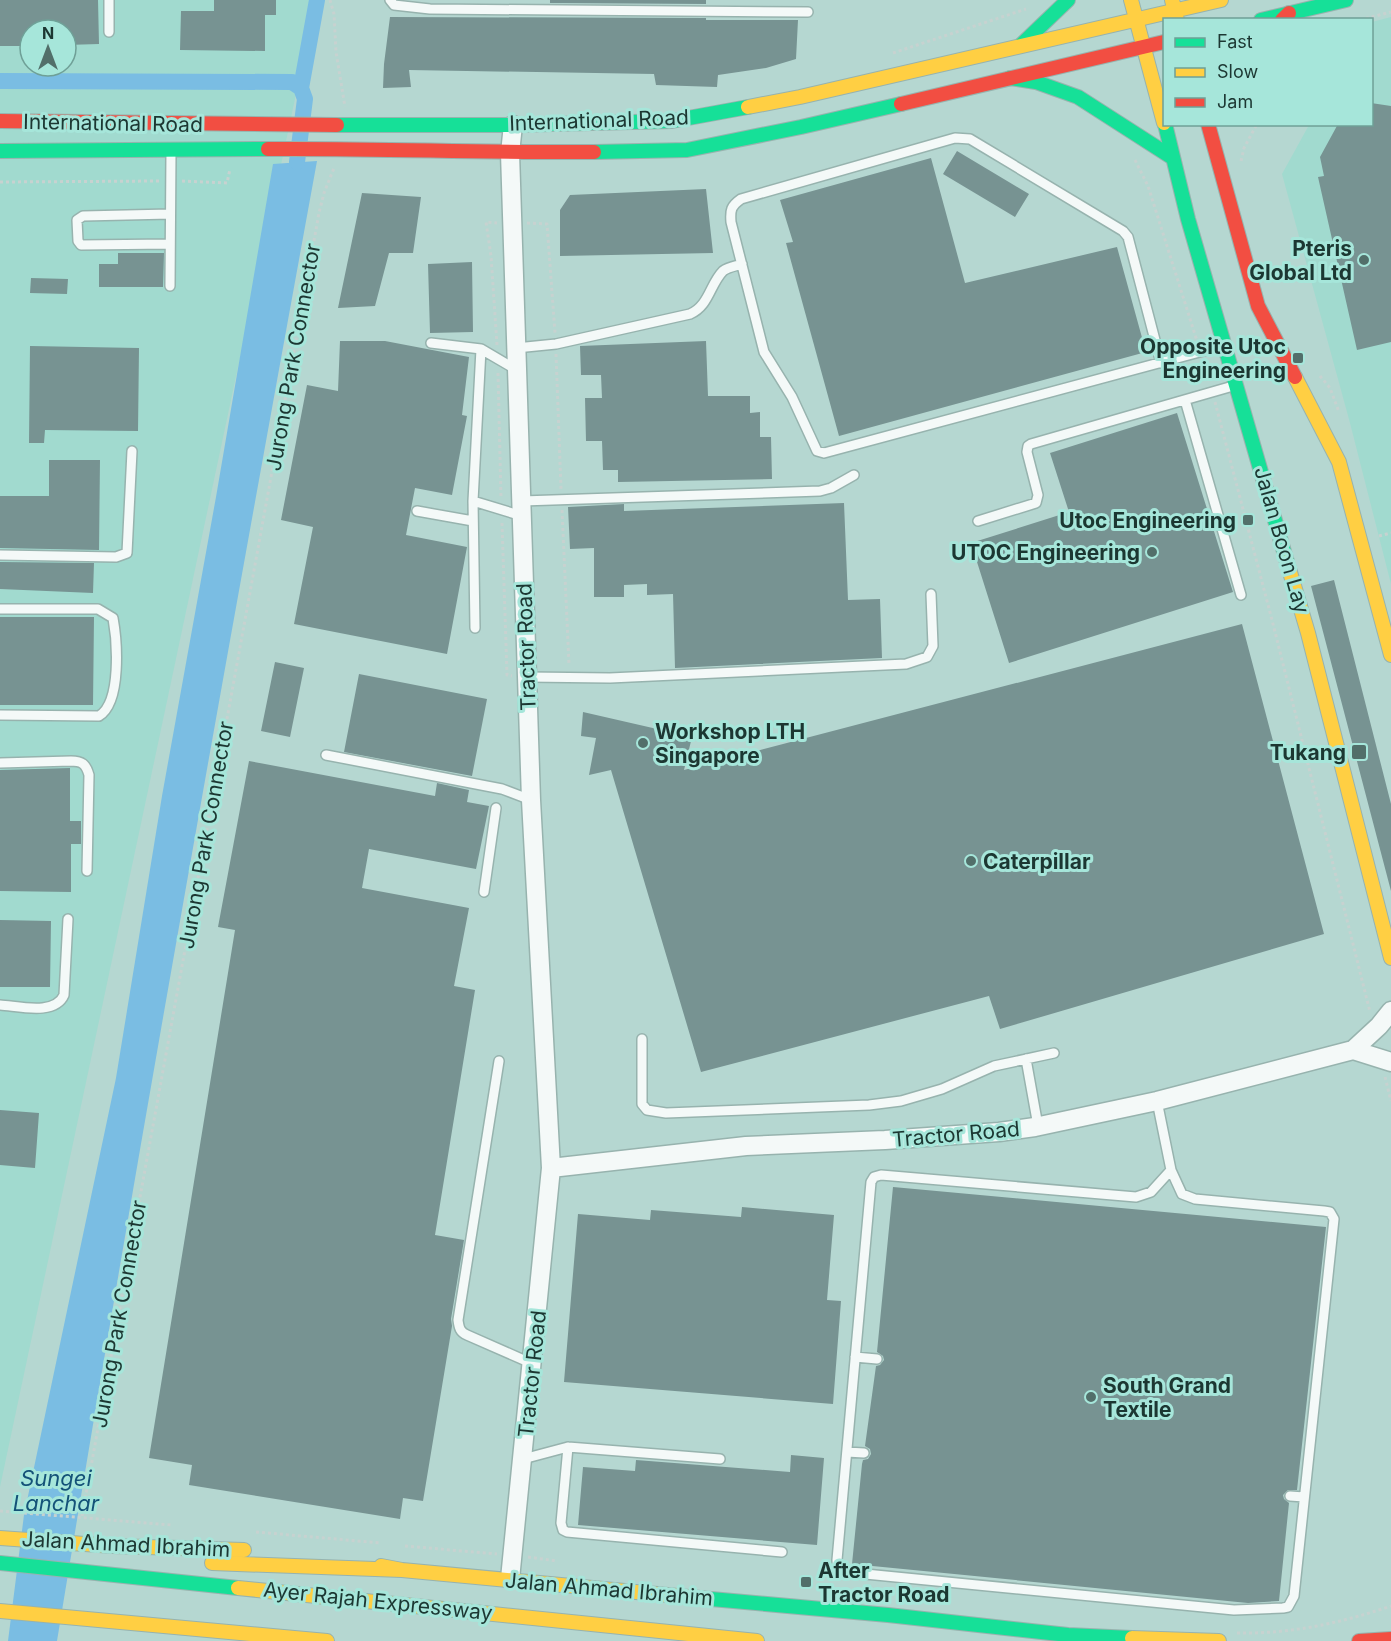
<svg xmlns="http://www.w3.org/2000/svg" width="1391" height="1641" font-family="Inter,sans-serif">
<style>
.built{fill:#a1dacf;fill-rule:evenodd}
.water{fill:#7abde3}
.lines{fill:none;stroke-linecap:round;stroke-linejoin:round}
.canal{stroke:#7abde3;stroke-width:16}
.building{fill:#779392}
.lane-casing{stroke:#97b3ae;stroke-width:12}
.street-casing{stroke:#97b3ae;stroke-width:21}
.fast-casing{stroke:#97b3ae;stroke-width:16}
.slow-casing{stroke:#97b3ae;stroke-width:16}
.jam-casing{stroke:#97b3ae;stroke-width:16}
.path{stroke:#c7d2d0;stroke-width:3;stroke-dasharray:3 3;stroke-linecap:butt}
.lane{stroke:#f4f9f8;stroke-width:9}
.street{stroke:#f4f9f8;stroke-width:18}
.fast{stroke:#16e098;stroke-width:14}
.slow{stroke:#ffcf43;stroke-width:14}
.jam{stroke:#f24e42;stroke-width:14}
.poi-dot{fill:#526f6a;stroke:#a6e6da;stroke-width:2}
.labels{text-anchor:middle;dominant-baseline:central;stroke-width:6;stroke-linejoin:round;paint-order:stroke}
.street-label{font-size:21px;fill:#1c3732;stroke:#a6e6da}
.poi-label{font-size:21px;font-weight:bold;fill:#1c3732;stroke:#a6e6da;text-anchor:end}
.water-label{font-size:22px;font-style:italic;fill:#145278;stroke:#a6e6da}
</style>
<rect width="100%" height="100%" fill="#b5d7d1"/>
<path class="built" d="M0,0H316L0,1487ZM30,30H66V66H30Z
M1391,17V584L1350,423L1282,174L1309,125L1372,124V22Z"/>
<path class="water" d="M317,161C227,654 138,1147 57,1641H8L24,1515L116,1078L162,796L216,497L273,164Z"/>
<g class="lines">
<path class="canal" d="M0,81L292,82L301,88
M297,162L305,99L301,88L317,0"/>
</g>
<path class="building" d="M0,0H98L99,44L66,45V30H30V46H0Z
M214,0H276V15H265V51L180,50L181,11H214Z
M550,0H706V4L550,3Z
M390,17L706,18V20H798L796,59L766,68L718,75L717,87L656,85L654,74L409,70L411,87L383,88L384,64Z
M1371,103L1391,106V342L1357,350L1318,177L1324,176L1320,157L1338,124H1371Z
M957,151L1029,194L1015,217L943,174Z
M931,158L965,283L1117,247L1146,352L839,436L786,243L793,242L780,200Z
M706,189L713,253L560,256V210L570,195Z
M362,193L421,197L413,253H389L375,306L338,308Z
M118,253H164L163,287H99V264H118Z
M472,262L473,332L430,333L428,264Z
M31,278L68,279L67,294L30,293Z
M340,341H385L469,357L462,415L467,416L452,495L415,488L406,535L467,547L447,654L294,624L313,527L281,520L307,385L338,391Z
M706,341L708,396H750V413L760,412V437H771L772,479L618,482V470H603L602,441H586L585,398H602L601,375H581L580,346Z
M30,346L139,348L138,431L45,430L44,443H29Z
M1177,413L1233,592L1009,663L971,543L1069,512L1050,453Z
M49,460H100L99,550L0,548V496H49Z
M844,503L848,600L880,599L882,658L675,668L673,594L647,595V584L624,585V597H594V548L570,549L568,507L624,504V511Z
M0,562L94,563L93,593L0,589Z
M1334,580L1391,804V891L1311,586Z
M0,617H94L93,705H0Z
M1242,624L1324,934L1000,1029L989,996L701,1072L611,770L589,775L596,738L581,736L583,712L692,737L684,770Z
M275,662L304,668L290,737L261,731Z
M359,674L487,699L472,776L344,752Z
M249,761L435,796L437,783L469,790L467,802L489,806L476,869L369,849L362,888L469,908L454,986L475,990L435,1235L464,1240L451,1319L452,1326L423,1501L403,1498L400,1519L189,1485L192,1465L149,1458L235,930L218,927Z
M70,768V821H81V844H71V892L0,891V770Z
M0,920L51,921L50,987H0Z
M0,1110L39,1113L35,1168L0,1165Z
M893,1187L1326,1227L1297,1490H1288L1283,1495L1284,1499L1289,1503L1279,1601L1248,1603L852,1564L862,1464L863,1460L868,1459L871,1454L870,1449L865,1446L876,1366L880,1365L884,1360L883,1356L877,1352Z
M742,1207L834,1215L827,1300L841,1301L833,1404L564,1382L578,1214L650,1220L651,1210L741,1217Z
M791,1455L824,1458L817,1545L578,1525L583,1467L635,1471L636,1460L790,1472Z"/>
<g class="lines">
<g class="lane-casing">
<path id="lane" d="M109,0V32
M390,0L394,5L430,9L808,12
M170,214L83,216L77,220L78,241L81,245L170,244
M170,286L171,152
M431,343L481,349L517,370
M516,348L556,344L690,314C709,306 710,284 723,271C728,267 736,266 742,264
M1161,363L1128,237L1123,231L970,139L955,138L741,199C731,206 730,210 731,222L764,352L792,397L817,451L824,453L1222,346
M1185,400L1241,595
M473,501L522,516
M522,501L820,491L831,488L854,475
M417,511L473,521
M978,521L1036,503L1038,495L1027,452L1028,446L1031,444L1233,386
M0,555L116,557L127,553L132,451
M0,609H98L113,618C117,640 122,702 99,716L0,715
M475,628L473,501L481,349
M527,677L610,678L906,664L927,657L933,646L931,594
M326,755L502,789L531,800
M0,763L71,761C82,761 86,764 89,775L87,871
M484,892L496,808
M0,1005C18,1006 55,1016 64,995L68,919
M642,1039V1104L647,1110L666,1113L869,1105L901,1101L942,1089L994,1066L1054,1053
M1026,1059L1038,1126
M499,1061L458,1320C459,1328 460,1332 467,1335L533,1364
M1157,1101L1171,1170L1182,1194L1195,1199L1324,1211L1330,1212L1334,1219L1294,1596L1288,1607L1283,1608L1234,1610L845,1572C839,1569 837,1567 837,1560L871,1182L874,1177L881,1175L1136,1197L1151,1192L1171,1170
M855,1357L877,1359
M568,1447L561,1523L563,1530L567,1532L782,1552
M847,1452L864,1453
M523,1459L568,1447L720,1459
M1290,1496L1304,1497"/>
</g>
<g class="street-casing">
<path id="street" d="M1353,1050L1391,1062
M551,1168L746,1146L885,1140L999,1132L1035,1127L1157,1101L1353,1050L1379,1026L1391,1011
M510,1579L551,1168L531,800L510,153L513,125"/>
</g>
<g class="fast-casing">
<path id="fast" d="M1261,20L1346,0
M1021,45L1068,0
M1010,78L1036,82L1078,97L1173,158
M1165,124L1188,219L1287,562
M337,125H513L672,121L748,107
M0,151L268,149
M594,152L687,150L801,127L901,104
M0,1563L238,1588
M689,1597L888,1615L1068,1635L1132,1638"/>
</g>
<g class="slow-casing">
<path id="slow" d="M1131,0L1164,123
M1172,0L1177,20
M748,107L800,97L1221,0
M1295,377L1339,462L1391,655
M1287,562L1308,633L1391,958
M0,1538L113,1546L244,1550
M212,1563L402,1570
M381,1566L402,1570L689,1597
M238,1588L757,1641
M0,1611L327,1641
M1132,1638L1219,1641"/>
</g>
<g class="jam-casing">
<path id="jam" d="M1282,20L1289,13
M901,104L1164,42
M0,121L337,125
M1208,124L1258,306L1295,377
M268,149C377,148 485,153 594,152
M1359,1641L1391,1639"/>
</g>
<path class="path" d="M330,0L334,14L336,52L345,107
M1360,20L1391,12
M893,53L1026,9
M1135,160L1148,186L1197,341
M1241,161L1244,148L1257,124
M182,181L227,183L230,169
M0,182L160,181
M527,223L547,224L555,333
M497,345L491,256L486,222L497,223
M556,354L561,489
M1203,361L1209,381
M498,373L501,498
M1320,376L1330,388L1339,412
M1215,402L1272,620L1370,1012
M562,510L569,665
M502,523L507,675L512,676
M1379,536L1391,533
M1385,1077L1391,1101
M0,1511L172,1525
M82,1516L319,213L324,193L334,168
M256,1532L381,1543
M405,1546L497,1554
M528,1557L557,1561
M1237,1633C1291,1634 1341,1623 1391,1606"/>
<use href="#lane" class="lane"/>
<use href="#street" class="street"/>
<use href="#fast" class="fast"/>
<use href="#slow" class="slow"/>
<use href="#jam" class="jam"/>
</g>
<g class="poi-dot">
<circle cx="1364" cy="260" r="6"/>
<rect x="1292" y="352" width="12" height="12" rx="3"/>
<rect x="1242" y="514" width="12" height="12" rx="3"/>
<circle cx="1152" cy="552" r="6"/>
<circle cx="643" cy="743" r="6"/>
<rect x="1351" y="744" width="16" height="16" rx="3"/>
<circle cx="971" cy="861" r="6"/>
<circle cx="1091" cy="1397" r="6"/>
<rect x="800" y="1576" width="12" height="12" rx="3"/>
</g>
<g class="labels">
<g class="street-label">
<text transform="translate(599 120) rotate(-2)">International Road</text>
<text transform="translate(113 123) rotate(1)">International Road</text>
<text transform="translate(293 357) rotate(-80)">Jurong Park Connector</text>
<text transform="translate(1282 540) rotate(74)">Jalan Boon Lay</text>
<text transform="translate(526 647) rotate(-92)">Tractor Road</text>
<text transform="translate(206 835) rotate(-80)">Jurong Park Connector</text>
<text transform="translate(956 1134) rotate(-5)">Tractor Road</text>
<text transform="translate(119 1314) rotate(-80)">Jurong Park Connector</text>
<text transform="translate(532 1374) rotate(-84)">Tractor Road</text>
<text transform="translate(126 1544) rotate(3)">Jalan Ahmad Ibrahim</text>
<text transform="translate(609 1589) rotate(5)">Jalan Ahmad Ibrahim</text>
<text transform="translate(378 1601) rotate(6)">Ayer Rajah Expressway</text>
</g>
<g class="poi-label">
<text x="1352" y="248">Pteris<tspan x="1352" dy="24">Global Ltd</tspan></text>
<text x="1286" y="346">Opposite Utoc<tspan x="1286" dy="24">Engineering</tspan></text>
<text x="1236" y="520">Utoc Engineering</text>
<text x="1140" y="552">UTOC Engineering</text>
<text x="655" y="731" text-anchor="start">Workshop LTH<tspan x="655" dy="24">Singapore</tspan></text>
<text x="1346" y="752">Tukang</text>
<text x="983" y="861" text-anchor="start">Caterpillar</text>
<text x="1103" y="1385" text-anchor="start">South Grand<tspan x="1103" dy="24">Textile</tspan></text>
<text x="818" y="1570" text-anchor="start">After<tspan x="818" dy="24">Tractor Road</tspan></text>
</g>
<g class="water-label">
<text x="56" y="1478">Sungei<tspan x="56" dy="25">Lanchar</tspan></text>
</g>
</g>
<rect x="1163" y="18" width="210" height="108" fill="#a6e6da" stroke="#6fa097" stroke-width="1.5"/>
<rect x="1175" y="38" width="30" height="9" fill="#16e098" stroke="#6fa097" stroke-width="1.5"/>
<text x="1217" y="48" font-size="18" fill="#1c3732">Fast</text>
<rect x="1175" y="68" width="30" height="9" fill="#ffcf43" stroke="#6fa097" stroke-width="1.5"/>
<text x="1217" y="78" font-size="18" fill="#1c3732">Slow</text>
<rect x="1175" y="98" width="30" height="9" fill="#f24e42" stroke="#6fa097" stroke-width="1.5"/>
<text x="1217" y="108" font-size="18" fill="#1c3732">Jam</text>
<g transform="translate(48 48)"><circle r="28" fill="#a6e6da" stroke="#6fa097" stroke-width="1.5"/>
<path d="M0-4.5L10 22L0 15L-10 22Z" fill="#526f6a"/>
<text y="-9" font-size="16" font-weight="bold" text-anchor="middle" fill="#1c3732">N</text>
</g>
</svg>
